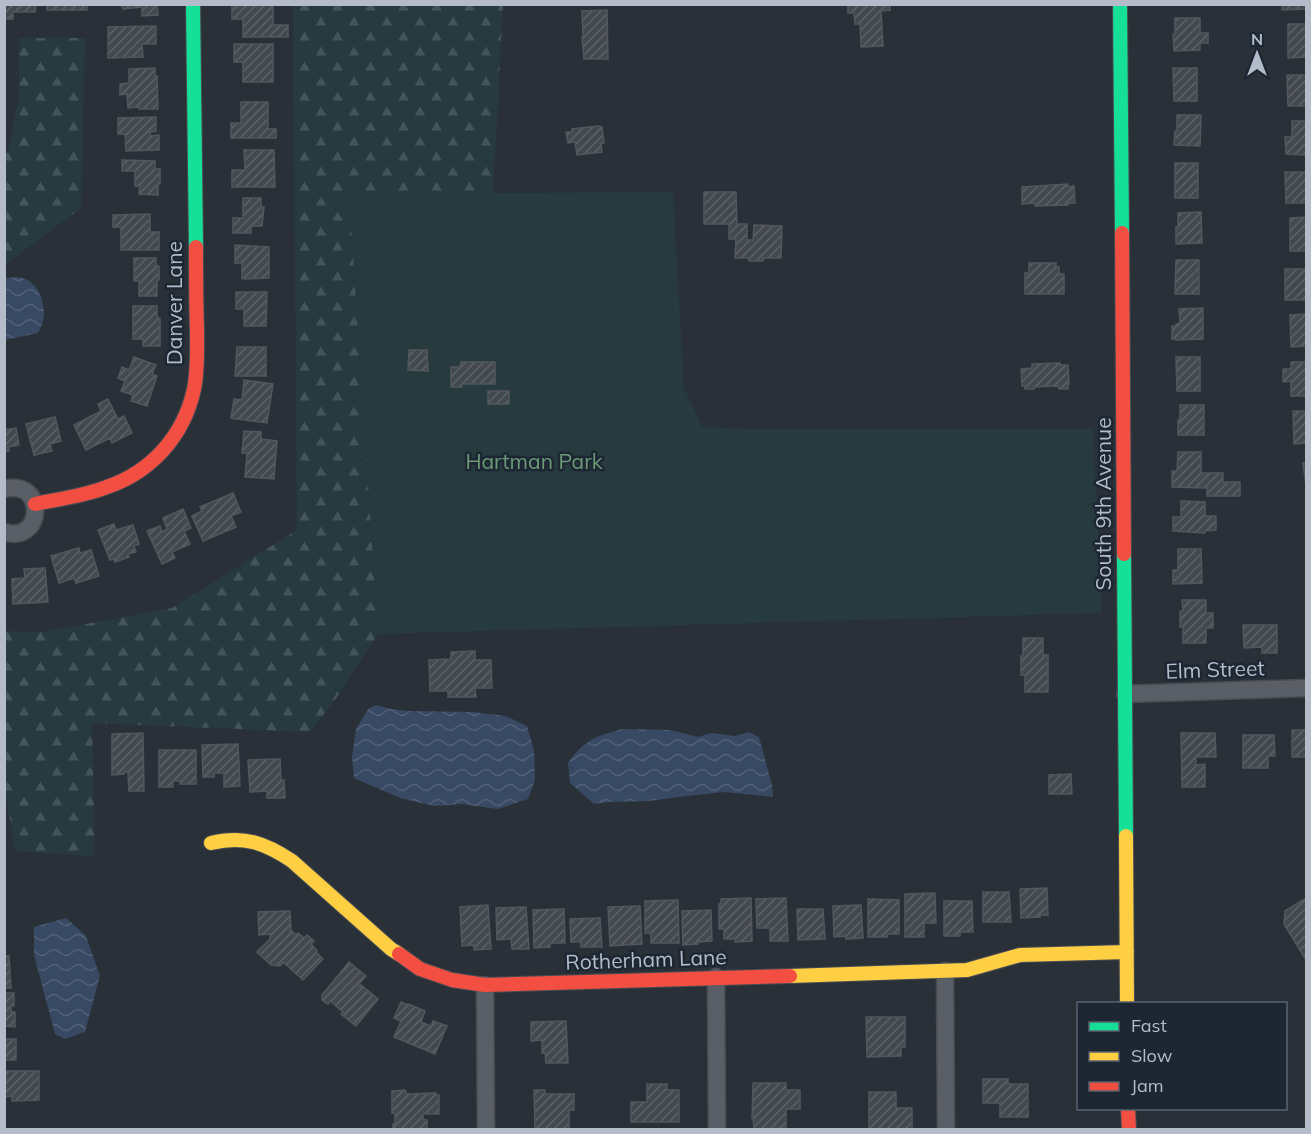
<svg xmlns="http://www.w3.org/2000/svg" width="1311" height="1134" font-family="Mulish,sans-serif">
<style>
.green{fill:#273a3e}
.forest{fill:url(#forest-firs)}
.water{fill:url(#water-waves)}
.building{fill:url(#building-hatch);stroke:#52575f;stroke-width:1.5}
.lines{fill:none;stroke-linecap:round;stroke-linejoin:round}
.street-casing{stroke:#484c53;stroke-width:19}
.fast-casing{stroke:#484c53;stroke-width:16}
.slow-casing{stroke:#484c53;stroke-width:16}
.jam-casing{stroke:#484c53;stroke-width:16}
.street{stroke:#5a5e66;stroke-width:16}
.fast{stroke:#16e098;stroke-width:14}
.slow{stroke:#ffcf43;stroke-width:14}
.jam{stroke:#f24e42;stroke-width:14}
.labels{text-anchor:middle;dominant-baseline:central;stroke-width:5;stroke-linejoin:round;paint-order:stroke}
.street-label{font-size:21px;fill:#b4bcc9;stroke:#1d2633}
.park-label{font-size:21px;fill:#6b9a76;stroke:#1d2633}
</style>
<defs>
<pattern id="forest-firs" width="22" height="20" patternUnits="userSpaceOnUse" patternTransform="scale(1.5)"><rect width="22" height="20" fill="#273a3e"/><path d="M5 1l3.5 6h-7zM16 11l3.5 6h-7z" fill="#445559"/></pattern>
<pattern id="water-waves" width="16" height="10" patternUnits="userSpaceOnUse" patternTransform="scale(1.5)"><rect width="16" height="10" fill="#384963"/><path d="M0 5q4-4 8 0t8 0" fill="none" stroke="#526178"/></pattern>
<pattern id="building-hatch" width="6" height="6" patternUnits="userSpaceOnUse" patternTransform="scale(1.5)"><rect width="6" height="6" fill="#444950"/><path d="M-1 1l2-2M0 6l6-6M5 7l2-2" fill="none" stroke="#5d6168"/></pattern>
</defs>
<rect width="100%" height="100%" fill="#2a3038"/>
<path class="green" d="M673,192L684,388L702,427L748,429H1093L1102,613L378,634L349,194Z"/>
<path class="forest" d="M293,5H503L493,193L349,194L378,634L337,697L310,732L92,723L95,856L15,851L5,788V631L42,632L172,608L297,530Z
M19,38H85L81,208L5,265V155L8,152L19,98Z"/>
<path class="water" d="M17,277C35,278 44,297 44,314C44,320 41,327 38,333L5,340V278Z
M376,705L391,709L407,711L473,712L506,716L527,726L534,750L535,780L528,799L498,809L462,804L434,806L400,798L354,778L352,757L356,729L368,709Z
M623,729L670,730L698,737L711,733L735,736L749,732L759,737L772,785L773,797L724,792L678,797L649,801L608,802L594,804L570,783L568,763C584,740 596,736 623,729Z
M66,918L86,936L100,976L85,1032L65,1039L55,1034L34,955V927Z"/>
<path class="building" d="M4,4H36L35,12H13V19H4Z
M47,4H87V10H47Z
M121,4H157L158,15L142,16V7L123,9Z
M232,4H273V25H288V37H243V19H232Z
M848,4H890V10L881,11L883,46L861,47L860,24H855L854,13H848Z
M1282,4H1305L1306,9L1282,10Z
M607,10L608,59H584L582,37L583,36L582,11Z
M1175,18H1200V33H1208V43H1200V50L1174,51L1173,34H1175Z
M1288,24H1306V57L1288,58Z
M156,26V44H142L143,57L108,58V27Z
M234,44H273V82H243V62H234Z
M155,68V76H157L158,109H139V107L128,108L127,94L120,95V84L129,83V69Z
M1173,68H1197V101H1174Z
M1287,75H1306V106H1288Z
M241,102H268V129H276V138H231V123H241Z
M1177,115H1201L1200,146L1174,145L1175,131H1177Z
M156,117V131L150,132V136L159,135V150L126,151L125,134H118V118Z
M1292,121H1306V155L1286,154L1285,137H1292Z
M598,126L602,127L604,143H601L602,152L577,155L575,142L568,143L566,132H572V129Z
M244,150H274L275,187H232V170H245Z
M122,160L155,161V169H160V184H158V195L139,194L140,186H135V171H122Z
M1175,163H1198V198H1175Z
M1285,172H1306V203H1286Z
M1068,184V187L1074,186L1075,203H1068V205L1035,206V203L1022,204V187Z
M704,192H736L737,224H747V240H753L754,225L782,226L781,258H763V261H749V258H735L736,239H729V224H704Z
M243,198H261V207H264L262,226H251V233H233V218H243Z
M1201,212L1202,243L1176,244V227H1178V213Z
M150,214V232H159V250H121V227H113V215Z
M1306,217V251H1290V218Z
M235,245L269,247V278L242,279V263H235Z
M134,258H156V266H159V280H157V296H139V281H134Z
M1176,260H1199V294H1175Z
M1029,263H1056V267H1059V274H1064V294H1025V273H1029Z
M1285,269H1306V300H1285Z
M236,292H267L266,326H244V309H236Z
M133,306H157V318H160V346H143V339H133Z
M1203,308V339L1176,340V339H1172V326H1176V324L1180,323L1179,309Z
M1306,314V346L1291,347L1290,315Z
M237,347H266V376H235Z
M409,350H427L428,371L408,370Z
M134,357L156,365L152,374L157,376L147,406L131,401L133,395L121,391L125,381L118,378L122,367L129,370Z
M1176,357H1200V391H1177Z
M461,362H495V384H462V387H451V367H460Z
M1291,362H1306V396H1291V381L1283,382V369H1291Z
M1060,363V365H1068L1069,384H1068V389H1059L1058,386L1034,387V389H1025V386H1022L1021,369L1032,368V364Z
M244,380L273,384L267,423L231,418L234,399L242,400Z
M488,391H509V404H488Z
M108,399L118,419L124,416L132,433L112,443L110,438L86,450L74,425L101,411L98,404Z
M1180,405H1204V435H1178V420H1180Z
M1293,411H1306V443L1294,444Z
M55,417L61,441L50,444L52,451L34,455L26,424Z
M16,428L19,445L8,447L9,451L4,452V430Z
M244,431L261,432V439L277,441L274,479L245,477L247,453H242Z
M1178,452H1201V473H1223V482H1240V496H1207V488L1172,487V471H1177Z
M1306,462V486L1303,463Z
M233,493L241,512L231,516L236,527L203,541L192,516L202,511L200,507Z
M1181,501L1205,502V516H1216V530L1205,531V533L1173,531V517H1181Z
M183,509L191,528L184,531L190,544L172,552L175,558L162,564L147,531L160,526L162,532L167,529L163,518Z
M114,524L116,530L133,525L139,544L134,546L136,552L128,554L129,557L115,562L114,559L110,560L98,530Z
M79,548L80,553L91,550L99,576L76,583L74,578L59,583L51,556Z
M1178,549H1201L1202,583L1173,584V570H1178Z
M45,568L48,602L13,604L12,579L25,578L24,569Z
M1182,600H1206V613H1213V628H1206V643H1183V627H1180V611H1183Z
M1243,625H1277V653H1262V647L1244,648Z
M1023,638H1043V655H1048V692H1025V675H1021V656H1023Z
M475,651V660H491L492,688H475L476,697H448V691H430L429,660L451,659V652Z
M1292,730H1306V757H1292Z
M143,733L144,791H129L128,772H124V774L112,775V734Z
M1181,733H1215L1216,757H1196V765L1205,764V787H1182Z
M1243,735H1274L1275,756H1268V768H1243Z
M238,744L240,786L224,787V773H214V777H203L202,745Z
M159,750H196V784H180V781H173V787H159Z
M280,759L281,780H284L285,798H267V791L250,792L248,760Z
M1071,774L1072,794H1049V775Z
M1047,888L1048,915H1040V917L1021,918L1020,889Z
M983,892H1009L1011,922H983Z
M935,893L936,923H924V937H905V894Z
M751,898L752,941L735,942V939H724V929H719V904H721V899Z
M786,898L788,941H770V928H757L756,899Z
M1306,898V960L1284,924L1285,911Z
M868,899L899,900V934H887V937H868Z
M678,900L679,943H651V933H645V901Z
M944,901H972L973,932H960V936H944Z
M488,905L491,949L474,950V945L462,946L460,907Z
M861,905L863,938L846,939V936L834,937L833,906Z
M640,906L642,944L610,946L608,907Z
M526,907L529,949H512L511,939L497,940L496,908Z
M564,909L565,943H550V947L534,948L533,910Z
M797,909H823L825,939L798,940Z
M711,910L712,941L698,942V944L683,945L682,911Z
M290,911L291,930L296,935L298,933L304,938L307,935L314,941L311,944L317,951L316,952L323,959L303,980L283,962L280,966L271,965L257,952L270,939V934L259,935L258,912Z
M600,918L602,947H581V942H571L570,919Z
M4,956H9L11,988H4Z
M349,962L366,976L358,985L360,987L361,985L378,999L356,1026L341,1014L343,1012L330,1001L328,1004L322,1000V995Z
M4,993H14V1006H11V1012H15V1027L4,1026Z
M401,1002L407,1005L408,1004L425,1011L421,1022L431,1026L433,1021L447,1026L435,1054L394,1037L401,1021L394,1018Z
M866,1017H905V1047H901V1056L867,1057Z
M566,1021L568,1063H546L545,1053H542V1040L531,1041V1022Z
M4,1039H16V1060H4Z
M4,1071H39V1100L12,1101V1096L4,1097Z
M983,1079H1008V1084H1028V1117H1000V1103H983Z
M753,1083H786V1090H800V1109H786V1128L754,1129L753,1118H752Z
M647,1084H667V1090H679V1122H631V1102H647Z
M405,1090L407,1094L436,1093V1095H439V1114H423V1119L427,1120V1130H393V1124H395V1115L394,1113H392V1091Z
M534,1090H545V1094H574V1110H569V1130H535Z
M869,1092H896V1108H912V1129H869Z"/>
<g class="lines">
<g class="street-casing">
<path id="street" d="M4,489C47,478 44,545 4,532
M1125,694L1306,688
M945,971L946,1130
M716,977L717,1130
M485,985L486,1130"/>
</g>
<g class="fast-casing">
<path id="fast" d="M193,4L196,247
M1120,4L1122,233
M1124,554L1126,836"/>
</g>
<g class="slow-casing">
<path id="slow" d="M1126,836L1127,1004
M211,843C244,835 265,843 292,861L391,949L399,954
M790,976L967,970L1020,955L1127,952"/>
</g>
<g class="jam-casing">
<path id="jam" d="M1122,233L1124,554
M35,504C59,499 84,496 107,487C151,472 184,436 194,389C198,370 197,350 197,330C196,302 196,275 196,247
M399,954L420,969L452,980L485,985L790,976
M1128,1108L1129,1130"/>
</g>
<use href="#street" class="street"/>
<use href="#fast" class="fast"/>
<use href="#slow" class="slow"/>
<use href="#jam" class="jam"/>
</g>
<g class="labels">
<g class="street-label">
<text transform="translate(174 303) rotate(-90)">Danver Lane</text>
<text transform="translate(1103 504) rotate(-90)">South 9th Avenue</text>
<text transform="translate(1215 669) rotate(-2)">Elm Street</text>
<text transform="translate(646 959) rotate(-2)">Rotherham Lane</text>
</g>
<g class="park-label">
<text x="534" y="461">Hartman Park</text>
</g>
</g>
<rect width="1311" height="1134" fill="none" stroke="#b4bcc9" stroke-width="12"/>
<rect x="1077" y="1002" width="210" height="108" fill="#1d2633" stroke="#59626f" stroke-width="1.5"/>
<rect x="1089" y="1022" width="30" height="9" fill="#16e098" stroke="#59626f" stroke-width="1.5"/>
<text x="1131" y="1032" font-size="18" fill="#b4bcc9">Fast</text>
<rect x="1089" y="1052" width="30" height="9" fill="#ffcf43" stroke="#59626f" stroke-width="1.5"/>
<text x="1131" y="1062" font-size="18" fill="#b4bcc9">Slow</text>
<rect x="1089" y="1082" width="30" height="9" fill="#f24e42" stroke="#59626f" stroke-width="1.5"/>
<text x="1131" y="1092" font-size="18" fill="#b4bcc9">Jam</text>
<g transform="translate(1257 54)" stroke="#1d2633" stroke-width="4.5" paint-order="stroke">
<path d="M0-4.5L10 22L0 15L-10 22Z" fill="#b4bcc9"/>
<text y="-9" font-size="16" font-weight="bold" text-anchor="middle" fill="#b4bcc9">N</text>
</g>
</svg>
